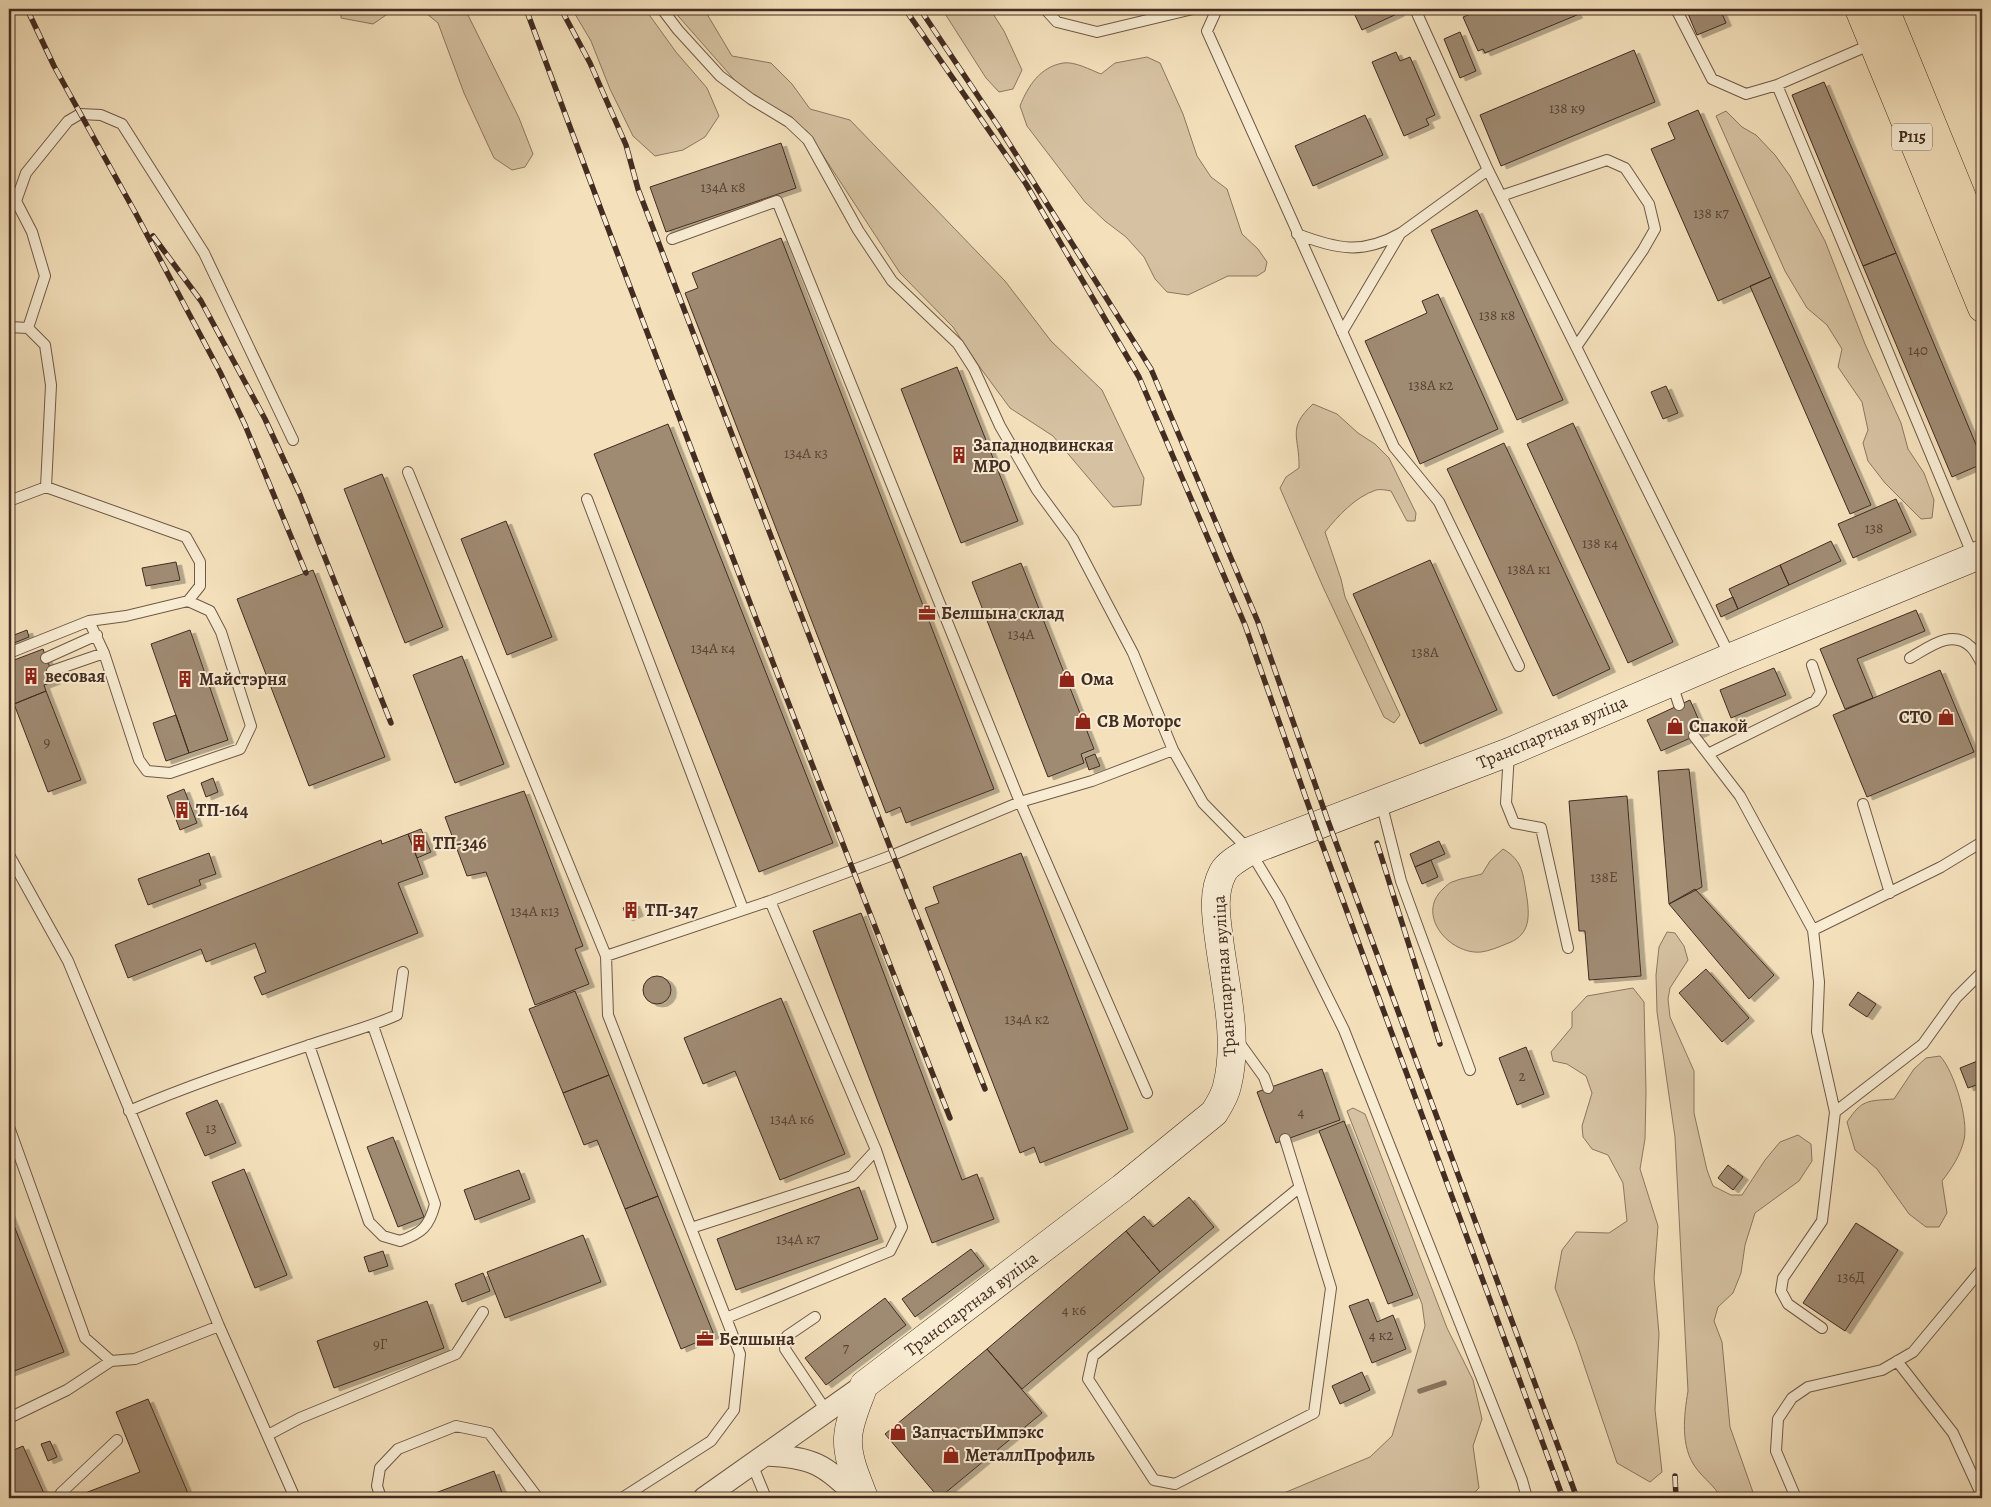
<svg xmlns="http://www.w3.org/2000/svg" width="1991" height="1507" font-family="Alegreya,serif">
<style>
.green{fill:#d6c2a2;stroke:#8c7762}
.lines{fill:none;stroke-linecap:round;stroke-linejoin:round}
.stream{stroke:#89735e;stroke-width:5.5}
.building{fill:#9f8a72;stroke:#432c21;filter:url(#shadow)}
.lane-casing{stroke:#6f5948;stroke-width:12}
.street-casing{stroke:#6f5948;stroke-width:23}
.secondary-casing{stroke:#432c21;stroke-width:29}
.primary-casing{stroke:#432c21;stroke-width:29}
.lane{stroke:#f8ecd3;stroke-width:10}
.street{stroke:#f8ecd3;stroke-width:21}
.secondary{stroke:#f8ecd3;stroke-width:28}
.primary{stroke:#f4e1bc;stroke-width:28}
.rail-casing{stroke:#432c21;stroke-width:5.5}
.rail{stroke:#f8ecd3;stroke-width:4;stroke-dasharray:11;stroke-linecap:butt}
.labels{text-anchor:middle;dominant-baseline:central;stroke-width:4;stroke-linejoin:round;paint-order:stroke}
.number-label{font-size:15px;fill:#5a4435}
.shield{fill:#f8ecd3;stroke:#796656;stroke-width:1}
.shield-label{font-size:16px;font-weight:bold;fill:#432c21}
.poi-label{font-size:18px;font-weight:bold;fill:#432c21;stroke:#f8ecd3;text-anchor:start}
.street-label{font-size:18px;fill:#432c21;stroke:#f8ecd3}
</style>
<defs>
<filter id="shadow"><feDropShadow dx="5.5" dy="3" stdDeviation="0" flood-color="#0004"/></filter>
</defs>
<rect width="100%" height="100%" fill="#f4e1bc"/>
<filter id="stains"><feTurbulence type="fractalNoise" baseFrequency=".004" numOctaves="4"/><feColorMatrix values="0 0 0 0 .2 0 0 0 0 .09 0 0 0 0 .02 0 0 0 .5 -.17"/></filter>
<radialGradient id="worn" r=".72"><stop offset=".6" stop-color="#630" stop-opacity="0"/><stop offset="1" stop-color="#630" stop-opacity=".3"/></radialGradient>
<path class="green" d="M341,9H421L389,13L373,24L341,18Z
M421,9H465L519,118L533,154L525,167L512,170L494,158L464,93L438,23Z
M572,9H645L676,52L707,88L719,116L705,137L683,150L655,156L633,136L610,89L591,41Z
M672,9H704L732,56L771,63L792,84L810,109L850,120L1005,281L1051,341L1102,390L1144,478L1141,505L1113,507L1053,436L1010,408L979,366L953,327L900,273L807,131L753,101Z
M942,9H990L1004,31L1022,70L1013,89L999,92L986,78Z
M1147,57L1160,63L1183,114L1197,156L1211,177L1227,189L1242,234L1258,249L1267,262L1265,271L1257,276H1228L1188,295L1167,292L1155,279L1144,257L1126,237L1105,221L1085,202L1027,126L1020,106C1028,86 1040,67 1063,63C1074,61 1091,70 1101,74L1115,63Z
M1726,111L1742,127L1756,135L1775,155L1790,176L1825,241L1865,344L1901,423L1908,449L1924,473L1934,500L1932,518L1921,519L1885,483L1868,461L1863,443L1868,430L1862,402L1838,367L1842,349L1827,325L1807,308L1785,271L1716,116Z
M1313,404L1337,414L1358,433L1375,444L1389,458L1416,513L1415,521H1407L1391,491C1386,490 1380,489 1376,490C1355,497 1338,516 1325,532L1341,579L1345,597L1400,715L1394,723L1384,717L1323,587L1280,488L1286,477L1299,468C1300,437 1286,429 1313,404Z
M1503,849C1524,861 1523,876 1527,898C1530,920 1529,936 1506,944C1499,947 1489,951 1481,952C1450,955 1415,915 1443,889C1446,886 1449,883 1452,882C1461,878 1472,877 1482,874L1490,861Z
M1667,932L1675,933L1684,946L1688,960L1670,988L1668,999L1670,1017L1694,1071V1113L1707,1170L1713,1186L1731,1195H1742L1765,1160L1780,1142L1798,1135L1811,1144L1812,1161L1799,1181L1755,1213L1745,1245L1741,1273L1733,1293L1718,1307L1714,1321L1722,1342L1730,1427L1755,1498H1721C1715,1486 1704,1479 1696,1468C1680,1447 1684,1415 1688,1391L1675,1137L1657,1012L1656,975L1659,947Z
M1633,988L1644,1002L1646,1092L1645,1139L1640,1169L1658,1226L1654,1278L1659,1334L1655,1410L1662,1472L1650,1482L1617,1463L1577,1344L1555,1288L1562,1250L1576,1232L1609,1233L1627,1221L1623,1183L1608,1155L1592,1149L1583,1137L1582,1126L1592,1093L1586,1076L1567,1064L1553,1061L1551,1052L1572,1027V1012L1587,996Z
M1940,1056C1954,1071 1969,1120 1964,1140C1960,1156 1952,1168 1942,1181L1947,1213L1939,1227H1926L1909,1214L1877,1169L1855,1150L1847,1122C1862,1099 1868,1101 1894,1099L1914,1069L1926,1058Z
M1353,1108L1365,1114L1447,1328L1473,1380L1482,1419L1473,1446L1479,1488L1469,1498H1272L1370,1457L1392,1436L1425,1326L1422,1304L1347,1111Z"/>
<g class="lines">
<path class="stream" d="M1420,1391L1444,1383"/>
</g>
<path class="building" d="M1352,9H1397L1399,13L1362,30Z
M1483,9H1574L1577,15L1485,53L1483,49L1478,51L1463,17Z
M1686,9H1720L1726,23L1697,35Z
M1460,32L1476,71L1460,78L1444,39Z
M1634,50L1655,102L1501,166L1480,115Z
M1396,52L1400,61L1410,57L1435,115L1426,119L1429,125L1404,136L1372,62Z
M1824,82L1896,253L1863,266L1792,95Z
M1698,110L1771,277L1718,301L1651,149L1675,139L1668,123Z
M1365,115L1383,155L1313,186L1295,146Z
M781,143L796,188L666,232L650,187Z
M1477,210L1563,400L1517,420L1431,230Z
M781,238L994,789L906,823L900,807L886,813L685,293L698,288L692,273Z
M1896,253L1982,459V464L1952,477L1863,266Z
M1771,277L1871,505L1850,514L1750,286Z
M1438,294L1498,429L1420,464L1365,341L1427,313L1422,301Z
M957,367L1018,521L961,543L901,389Z
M1666,386L1678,413L1663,419L1651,392Z
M1573,423L1673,642L1628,663L1527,444Z
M668,424L833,843L759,872L594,454Z
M1504,443L1610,669L1553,696L1447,469Z
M382,474L443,627L405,643L344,489Z
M1896,499L1911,532L1853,558L1838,524Z
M506,521L552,637L507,655L461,539Z
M1831,541L1841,561L1789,585L1780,565Z
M1430,560L1497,710L1420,744L1353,594Z
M176,562L180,580L146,586L142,568Z
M1021,563L1094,749L1081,754L1084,763L1048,777L972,582Z
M1780,565L1789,585L1738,609L1729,589Z
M313,570L385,757L309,786L237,599Z
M1733,597L1738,609L1721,617L1716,605Z
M1916,610L1925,631L1857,659L1873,698L1845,709L1820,649Z
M27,630L29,637L9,645V637Z
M190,630L228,740L189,753L151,644Z
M43,649L55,681L44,685L46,691L14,704L11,699L9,700V662Z
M462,656L504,764L455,783L413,675Z
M1774,668L1786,695L1731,718L1720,690Z
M1940,670L1974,752L1867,797L1833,715Z
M46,691L81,780L48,792L14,704Z
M1690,700L1704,732L1661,751L1647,720Z
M176,715L189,753L166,761L153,723Z
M1095,754L1100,766L1089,770L1085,758Z
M1689,769L1702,887L1669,904L1658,771Z
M213,778L218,792L206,797L201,783Z
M184,789L197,823L180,830L167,796Z
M524,791L583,946L575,949L589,984L535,1005L486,872L467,876L445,817Z
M1627,796L1641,976L1589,980L1585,931H1579L1569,801Z
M421,829L431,852L417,858L408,834Z
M408,834L423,874L398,883L418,933L262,995L254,977L266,972L255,943L206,962L201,949L128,978L115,945L381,840L382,844Z
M1439,841L1445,854L1415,867L1410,854Z
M209,853L216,874L199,880L201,885L148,905L138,879Z
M1021,853L1128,1129L1040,1163L1034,1147L1020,1153L925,908L939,903L933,887Z
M1431,860L1438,877L1422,884L1415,867Z
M1695,889L1774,975L1749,999L1669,904Z
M634,903L638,913L627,918L623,908Z
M861,913L962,1180L977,1174L994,1219L932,1243L813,931Z
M1706,969L1749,1018L1722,1042L1679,993Z
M643 990a14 14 0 1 1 28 0a14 14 0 1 1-28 0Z
M575,991L609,1075L563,1093L529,1009Z
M1858,992L1876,1004L1867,1017L1849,1005Z
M781,998L845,1154L780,1180L735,1071L703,1084L684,1038Z
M1526,1047L1544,1094L1517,1105L1499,1058Z
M1980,1060L1982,1065V1083L1968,1088L1960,1068Z
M1322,1069L1340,1120L1276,1143L1257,1092Z
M609,1075L658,1196L625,1209L597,1140L584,1145L563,1093Z
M217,1100L236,1143L205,1156L186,1113Z
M1344,1121L1413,1295L1388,1304L1319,1131Z
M393,1137L424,1217L398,1227L367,1147Z
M1728,1165L1743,1177L1733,1190L1718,1178Z
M244,1169L287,1275L255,1288L212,1182Z
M519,1170L530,1199L475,1220L464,1190Z
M859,1187L878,1239L736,1290L717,1239Z
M658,1196L714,1335L681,1349L625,1209Z
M1189,1197L1214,1227L1160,1272L1126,1231L1144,1216L1153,1227Z
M9,1213L64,1352L9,1373Z
M1856,1223L1898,1250L1845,1331L1803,1303Z
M1126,1231L1160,1272L1022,1389L987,1349Z
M583,1235L601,1282L505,1318L487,1272Z
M971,1249L984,1266L915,1317L902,1299Z
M383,1251L388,1266L369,1272L364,1257Z
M483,1273L490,1291L462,1302L455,1284Z
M885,1298L906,1325L826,1385L805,1358Z
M1368,1299L1377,1322L1393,1315L1406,1349L1372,1363L1349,1306Z
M427,1301L444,1348L334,1388L317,1341Z
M987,1349L1042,1413L939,1498L885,1434Z
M1362,1372L1370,1390L1340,1404L1332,1386Z
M148,1399L190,1498H72L140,1472L116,1412Z
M50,1441L57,1457L48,1461L41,1444Z
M23,1446L46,1498H9V1452Z
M494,1471L504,1498H422Z"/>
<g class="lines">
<g class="lane-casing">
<path id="lane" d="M662,9L678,30L720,76L751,99L789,122L808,140L858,230L892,281L958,344L974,369L1000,426L1037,490L1073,539L1133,653L1173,750L1203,803L1250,851L1279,899L1344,1030L1522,1480L1527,1498
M1045,9L1057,22L1097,32L1193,9
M1217,9L1207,31L1394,447L1439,502L1519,666
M1415,9L1488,170L1730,656
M1676,9L1712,79L1746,94L1777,85L1872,44
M1777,85L1973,556
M1501,196L1607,160L1625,168L1649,204L1655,229L1643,250L1576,347
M1297,234C1337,249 1362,255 1401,233L1488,170
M672,239L777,201L1020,802L1147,1093
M9,327L28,328L45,345L51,385L46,487
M28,328L45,276L32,232L16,201L26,173L68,121L80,114L101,115L122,124L204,253L293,440
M1342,332L1400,234
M408,472L606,956L608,1015L740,1354L734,1410L711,1441L622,1498
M587,499L743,909
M9,501L46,487L186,537L200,562V586L188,601
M9,653L89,621L126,616L188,601L210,611L221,632L251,726L240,749L170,773L147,771L139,760L104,653L89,621
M46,658L97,635
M1910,658C1928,648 1952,628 1971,647C1976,652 1979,659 1982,664
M52,671L104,653
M1672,684L1679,705
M1694,736L1740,796L1813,930L1819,982L1817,1032L1835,1112L1822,1221L1783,1278L1781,1291L1788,1304L1822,1328
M1509,753L1506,803L1514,823L1541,828L1568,948
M1708,754L1815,701L1821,692L1812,665
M1381,802L1401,881L1470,1070
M1863,804L1890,893
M9,855L68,961L219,1326L295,1498
M1813,930L1941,867L1982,842
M606,956L770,901
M1238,1041L1264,1077L1268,1088
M309,1045L369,1222L383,1236L400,1241C422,1233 429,1227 435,1204L373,1026
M129,1111C187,1086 247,1066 307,1046C338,1035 368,1028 397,1015L403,972
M1835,1112L1923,1044L1956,998L1982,972
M9,1127L85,1338L111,1361L135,1359L219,1326
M1285,1139L1331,1288L1314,1413L1175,1484L1154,1480L1088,1379L1093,1356L1300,1187
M691,1228L852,1176L876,1150L770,901L893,855L1020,802L1092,781L1173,750
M815,1317L787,1336L785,1349L827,1412
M726,1318L890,1251L902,1227L876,1150
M1897,1361L1953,1433L1982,1496
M9,1418L67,1390L111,1361
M268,1435L300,1418L456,1354L483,1312
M752,1464L766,1498
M58,1498L61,1493L117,1440
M381,1498L377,1486L380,1468L398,1449L456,1426L489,1433L538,1498
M1796,1498L1776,1451L1778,1419L1792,1398L1808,1387L1882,1370L1913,1352L1982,1269"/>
</g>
<g class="street-casing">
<path id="street" d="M765,1455C812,1457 825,1464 858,1498
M704,1498L864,1385"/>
</g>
<g class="secondary-casing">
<path id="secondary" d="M864,1498C857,1479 847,1459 848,1438C849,1420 858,1402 864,1385L1122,1188L1214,1113C1219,1105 1225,1096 1227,1086C1239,1039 1225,986 1219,939C1216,916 1212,893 1223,872C1228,863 1242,856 1250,851L1509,752L1731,657L1982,554"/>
</g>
<g class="primary-casing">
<path id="primary" d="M1859,9L1982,308
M1885,9L1982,246"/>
</g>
<use href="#lane" class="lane"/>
<use href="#street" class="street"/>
<use href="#secondary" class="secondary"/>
<use href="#primary" class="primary"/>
<g class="rail-casing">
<path id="rail" d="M27,9L54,66L136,214L220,372L245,425L306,573
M526,9C664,380 805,750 950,1118
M561,9L590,63L626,145L638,189L893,855L985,1089
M905,9L1026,184L1139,377L1245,625L1321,841L1563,1498
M920,9L1000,129L1151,369L1258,622L1328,821L1577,1498
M153,236L201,301L265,419L300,495L391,723
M1377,843L1440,1044
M1675,1476L1676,1498"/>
</g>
<use href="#rail" class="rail"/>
</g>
<defs>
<g id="building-bare" transform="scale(1.35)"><path d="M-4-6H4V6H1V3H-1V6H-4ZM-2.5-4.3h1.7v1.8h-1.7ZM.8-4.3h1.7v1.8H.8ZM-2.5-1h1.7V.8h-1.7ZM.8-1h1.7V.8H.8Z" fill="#8f2418" stroke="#f8ecd3" stroke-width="2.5" paint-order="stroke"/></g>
<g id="office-bare" transform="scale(1.35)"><path d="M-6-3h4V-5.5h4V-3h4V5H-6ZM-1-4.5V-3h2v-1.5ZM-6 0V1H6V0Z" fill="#8f2418" stroke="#f8ecd3" stroke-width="2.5" paint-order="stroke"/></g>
<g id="shop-bare" transform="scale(1.35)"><path d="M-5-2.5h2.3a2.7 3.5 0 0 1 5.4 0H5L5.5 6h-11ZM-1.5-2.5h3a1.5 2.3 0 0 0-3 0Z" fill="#8f2418" stroke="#f8ecd3" stroke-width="2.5" paint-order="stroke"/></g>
</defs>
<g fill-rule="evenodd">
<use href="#building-bare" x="959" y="455"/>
<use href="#office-bare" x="927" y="613"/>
<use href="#building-bare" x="31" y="676"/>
<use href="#building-bare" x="185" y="679"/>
<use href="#shop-bare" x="1067" y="679"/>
<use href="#shop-bare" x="1946" y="717"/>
<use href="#shop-bare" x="1083" y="721"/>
<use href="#shop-bare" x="1675" y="726"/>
<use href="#building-bare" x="182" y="810"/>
<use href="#building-bare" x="419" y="843"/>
<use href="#building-bare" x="631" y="910"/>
<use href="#office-bare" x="705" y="1339"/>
<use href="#shop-bare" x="898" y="1432"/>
<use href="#shop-bare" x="951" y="1455"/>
</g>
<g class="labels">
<g class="number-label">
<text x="1567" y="108">138 к9</text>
<text x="723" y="187">134А к8</text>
<text x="1711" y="213">138 к7</text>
<text x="1497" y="315">138 к8</text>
<text x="1918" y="350">140</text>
<text x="1431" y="385">138А к2</text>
<text x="806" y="453">134А к3</text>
<text x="1874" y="528">138</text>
<text x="1600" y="543">138 к4</text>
<text x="1529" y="569">138А к1</text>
<text x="1021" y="634">134А</text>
<text x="713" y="648">134А к4</text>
<text x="1425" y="652">138А</text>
<text x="47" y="742">9</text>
<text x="1604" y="877">138Е</text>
<text x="535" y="911">134А к13</text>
<text x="1027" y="1019">134А к2</text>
<text x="1522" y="1076">2</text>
<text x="1301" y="1112">4</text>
<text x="792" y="1119">134А к6</text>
<text x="211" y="1128">13</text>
<text x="798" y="1239">134А к7</text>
<text x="1851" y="1277">136Д</text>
<text x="1074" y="1310">4 к6</text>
<text x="1381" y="1335">4 к2</text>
<text x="380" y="1344">9Г</text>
<text x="846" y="1348">7</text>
</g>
<rect class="shield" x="1892" y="123.5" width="40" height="27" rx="4"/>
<g class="shield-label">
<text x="1912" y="137">Р115</text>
</g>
<g class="poi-label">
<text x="973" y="445">Западнодвинская<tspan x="973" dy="21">МРО</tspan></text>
<text x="941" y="613">Белшына склад</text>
<text x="45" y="676">весовая</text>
<text x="199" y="679">Майстэрня</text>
<text x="1081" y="679">Ома</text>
<text x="1932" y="717" text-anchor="end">СТО</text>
<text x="1097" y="721">СВ Моторс</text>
<text x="1689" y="726">Спакой</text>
<text x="196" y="810">ТП-164</text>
<text x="433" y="843">ТП-346</text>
<text x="645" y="910">ТП-347</text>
<text x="719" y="1339">Белшына</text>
<text x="912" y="1432">ЗапчастьИмпэкс</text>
<text x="965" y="1455">МеталлПрофиль</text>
</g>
<g class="street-label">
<text transform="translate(1552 732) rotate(-23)">Транспартная вуліца</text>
<text transform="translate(1224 976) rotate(-94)">Транспартная вуліца</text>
<text transform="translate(971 1304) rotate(-37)">Транспартная вуліца</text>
</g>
</g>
<rect width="1991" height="1507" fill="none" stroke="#f4e1bc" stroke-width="30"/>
<rect x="10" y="10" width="1971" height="1487" fill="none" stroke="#432c21" stroke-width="2.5"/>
<rect x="15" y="15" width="1961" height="1477" fill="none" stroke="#432c21"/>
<rect width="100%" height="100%" filter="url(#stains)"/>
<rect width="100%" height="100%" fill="url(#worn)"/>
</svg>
